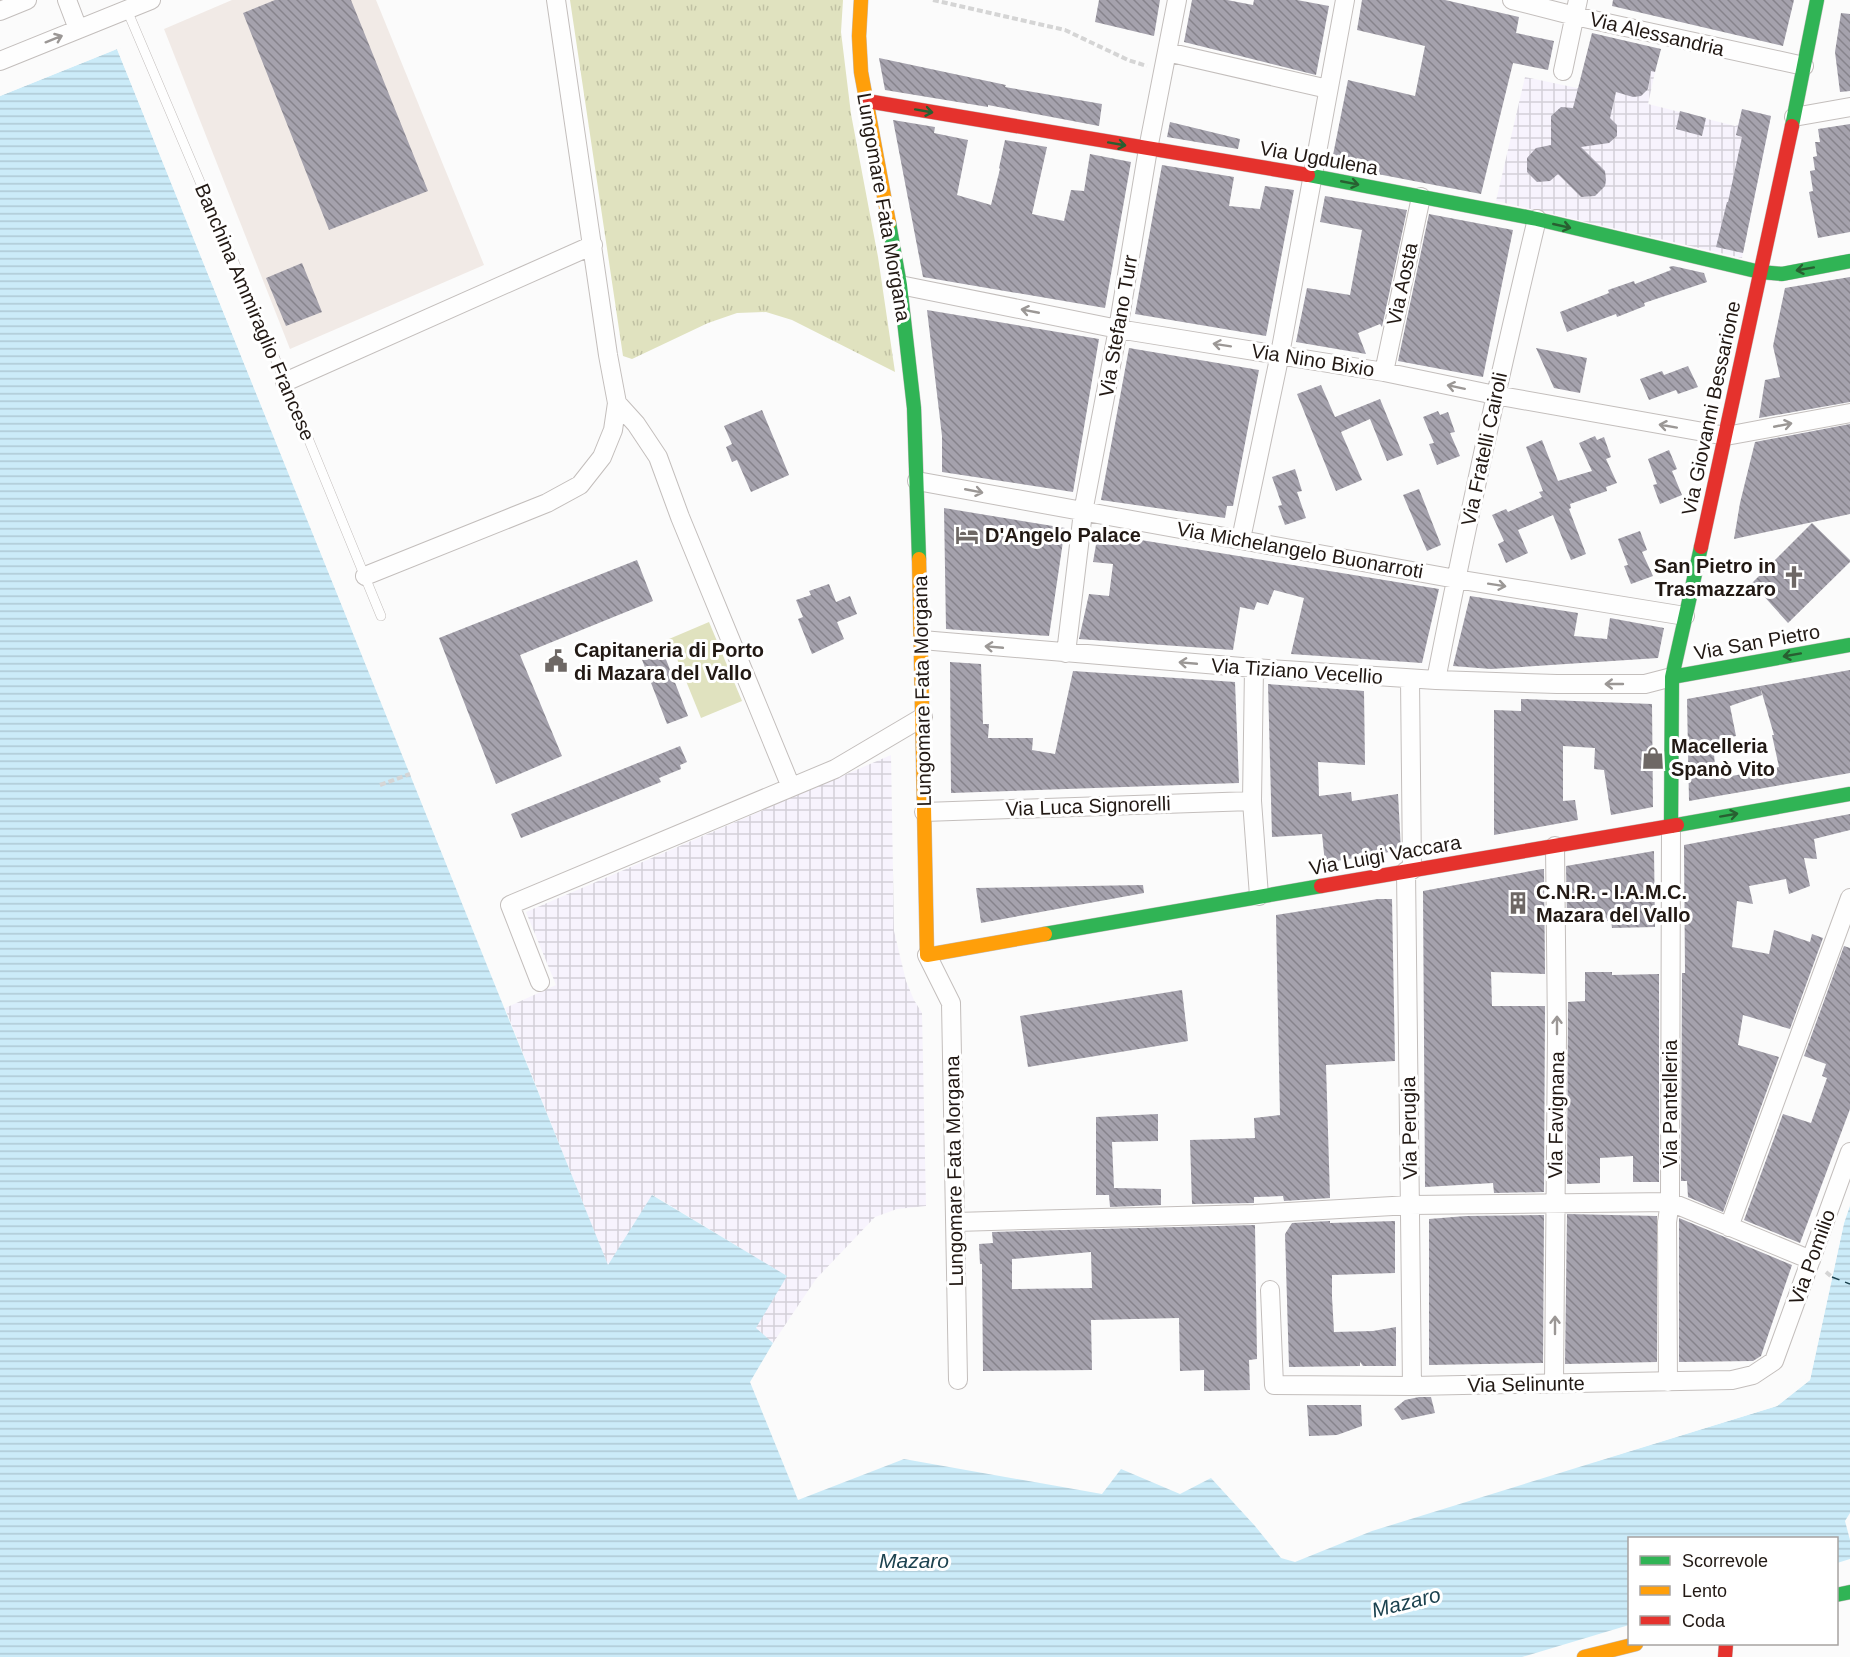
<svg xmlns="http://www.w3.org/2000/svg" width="1850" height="1657" font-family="Arial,sans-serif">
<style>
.built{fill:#f1eae6}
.industrial{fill:url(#industrial-grid)}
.grass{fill:url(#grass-tufts)}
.garden{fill:#e0e2bf}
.water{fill:url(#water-rules)}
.pier{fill:#fbfbfb}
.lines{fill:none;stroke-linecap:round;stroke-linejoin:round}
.ferry{stroke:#1c424f;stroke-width:1.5;stroke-dasharray:8 6;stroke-linecap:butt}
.building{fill:url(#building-back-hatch);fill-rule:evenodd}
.lane-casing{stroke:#c3bebc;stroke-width:10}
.street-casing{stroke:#c3bebc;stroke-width:20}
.fast-casing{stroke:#c3bebc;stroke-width:15}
.slow-casing{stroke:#c3bebc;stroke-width:15}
.jam-casing{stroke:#c3bebc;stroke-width:15}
.path{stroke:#d5d5d5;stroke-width:4;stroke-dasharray:6 3;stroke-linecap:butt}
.lane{stroke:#fefefe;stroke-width:9}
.street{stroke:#fefefe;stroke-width:18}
.fast{stroke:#30b455;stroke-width:14}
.slow{stroke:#ff9f0a;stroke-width:14}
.jam{stroke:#e5322d;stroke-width:14}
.oneway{stroke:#9b9795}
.oneway2{stroke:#285f31}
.labels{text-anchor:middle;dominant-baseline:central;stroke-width:6;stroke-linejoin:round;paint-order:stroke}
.street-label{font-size:20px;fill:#221914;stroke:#fff}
.poi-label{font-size:20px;font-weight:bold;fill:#221914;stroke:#fff;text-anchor:start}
.water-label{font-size:21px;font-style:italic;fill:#1c424f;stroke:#fff}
</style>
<defs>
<pattern id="industrial-grid" width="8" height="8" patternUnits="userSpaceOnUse" patternTransform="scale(1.5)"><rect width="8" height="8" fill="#f7f3fd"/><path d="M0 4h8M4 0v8" fill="none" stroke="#d3d0d8"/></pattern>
<pattern id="grass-tufts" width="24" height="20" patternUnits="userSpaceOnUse" patternTransform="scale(1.5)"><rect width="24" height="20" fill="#e0e2bf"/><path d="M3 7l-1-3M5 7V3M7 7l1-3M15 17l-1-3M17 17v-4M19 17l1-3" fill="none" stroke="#c0c1a3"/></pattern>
<pattern id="water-rules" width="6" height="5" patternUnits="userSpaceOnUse" patternTransform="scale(1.5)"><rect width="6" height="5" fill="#cbebf8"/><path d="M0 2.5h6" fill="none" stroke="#aec9d4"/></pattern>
<pattern id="building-back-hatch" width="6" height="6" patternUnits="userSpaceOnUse" patternTransform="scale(1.5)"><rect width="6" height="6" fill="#a5a2ad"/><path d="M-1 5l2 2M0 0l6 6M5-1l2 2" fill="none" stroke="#86838c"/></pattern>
</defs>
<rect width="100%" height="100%" fill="#fbfbfb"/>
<path class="built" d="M232,0H376L484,265L290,349L164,29Z"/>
<path class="industrial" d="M1623,63L1655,72L1648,104L1735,126L1738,125L1742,109L1771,116L1742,258L1496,201L1525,77L1615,96Z
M891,755L894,931L906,981L914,1000L922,1013L926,1206L897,1209L875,1217L816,1279L773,1343L755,1328L786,1276L653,1195L608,1266L505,1008L556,985L526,912Z"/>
<path class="grass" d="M570,0H843L841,32L851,114L878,257L895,372L792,320L766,312L737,313L708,323L632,359L623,356Z"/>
<path class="garden" d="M709,622L742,701L701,718L669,639Z"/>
<path class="water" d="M117,49L608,1265L652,1195L787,1276L756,1328L773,1343L750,1382L798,1500L904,1459L1102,1494L1121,1469L1180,1494L1211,1478L1255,1526L1281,1558L1295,1562L1372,1531L1777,1406L1810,1380L1844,1223L1850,1206V1513L1845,1521L1850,1540V1559L1837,1563L1836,1538H1630L1629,1625L1522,1657H0V96Z"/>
<path class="pier" d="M116,46L120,48L507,1007L505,1008L117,49L0,96V92Z
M1850,1203L1844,1223L1810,1380L1777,1406L1594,1462L1591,1460L1775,1403L1807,1378L1841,1222L1847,1204Z"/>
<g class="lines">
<path class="ferry" d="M1832,1277L1850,1284"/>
</g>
<path class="building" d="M275,0H351L428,191L329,230L243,13Z
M1099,0H1160L1154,36L1095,22Z
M1192,0H1227L1253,5L1254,0H1297L1329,6L1316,75L1184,42Z
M1362,0H1445L1519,17L1516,33L1554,41L1548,70L1513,63L1481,194L1331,165L1348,80L1415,96L1425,46L1357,30Z
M1613,0H1794L1783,46L1612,6Z
M1841,13L1850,14V91L1840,92L1835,52Z
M1592,33L1661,49L1655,72L1651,71L1648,89L1641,96L1633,97L1616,92L1610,118L1617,125V136L1609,143L1581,147L1605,171L1606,180L1605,186L1595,196L1581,197L1558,174L1550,181L1537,182L1527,172V158L1536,148L1551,145V116L1561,107L1573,108Z
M879,58L1006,85L1005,87L1102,104L1099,126L988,105V107L885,90Z
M1742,109L1771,116L1743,253L1716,247L1727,202H1728L1742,137L1736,135Z
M1680,111L1706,118L1702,136L1676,129Z
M893,120L935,127L934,133L968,140L957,195L991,205L1000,169L999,168L1005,140L1047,147L1032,214L1064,221L1071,190L1084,191L1090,154L1131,162L1105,308L923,277Z
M1170,122L1240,139L1238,149L1167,137Z
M1850,124V232L1818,238L1809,192L1813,191L1810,171L1815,170L1813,157L1817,156L1815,142H1820L1818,129Z
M1162,165L1234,177L1229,206L1260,209L1265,186L1294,190L1266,336L1135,314Z
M1325,196L1407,210L1382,327L1380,324L1358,333L1366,354L1296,342L1307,288L1350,295L1362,230L1320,222Z
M1429,214L1513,230L1483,377L1398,361Z
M302,263L322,312L286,326L266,278Z
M1673,266L1704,273L1707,282L1644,303L1645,306L1617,317L1616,314L1567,332L1560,312L1609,293L1608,290L1634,281L1635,284L1671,270L1669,267Z
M1850,277V402L1759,418L1765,380L1780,377L1773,346L1785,288Z
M927,310L1099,339L1073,492L942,472V436Z
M1129,348L1259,370L1233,506H1227L1225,518L1101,500Z
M1536,348L1587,358L1580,393L1554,388Z
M1688,366L1698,387L1678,394L1676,390L1649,400L1640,379L1662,371L1664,375Z
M1321,385L1335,417L1380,399L1403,455L1387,461L1370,419L1341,432L1362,480L1336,491L1297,394Z
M762,410L789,475L751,492L737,460L732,462L726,447L732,444L724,426Z
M1438,411L1440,415L1448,412L1455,432L1450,433L1460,456L1437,465L1429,444L1434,443L1423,417Z
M1850,424V514L1734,539L1740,503L1755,442Z
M1595,436L1597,440L1604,437L1611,457L1606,459L1617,483L1606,487L1607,491L1570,504L1571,508L1569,509L1586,554L1571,560L1553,515L1518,530L1528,553L1506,563L1498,544L1504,541L1492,515L1506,509L1508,512L1542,497L1539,492L1543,491L1526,447L1542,440L1558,481L1592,471L1579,443Z
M1669,450L1677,469L1672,471L1682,495L1660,504L1653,485L1657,484L1648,459Z
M1295,469L1302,491L1297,492L1306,518L1285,525L1278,506L1282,505L1272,477Z
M1419,489L1441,545L1427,551L1403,495Z
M944,508L1065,528L1049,636L946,629Z
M1812,523L1850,560V562L1788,623L1752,583Z
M1640,531L1647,550L1642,552L1653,576L1631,584L1624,566L1628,565L1618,539Z
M1098,533L1439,589L1422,663L1291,654L1304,598L1274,590L1268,605L1257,602L1254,610L1240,607L1233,650L1079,639L1089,594L1109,596L1113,564L1093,562Z
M637,560L653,601L520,655L562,756L496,784L439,638Z
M829,584L836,602L850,596L857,614L837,622L844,639L812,654L798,619L803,617L796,600L811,595L809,591Z
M1470,596L1578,613L1574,636L1607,639L1610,618L1664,628L1658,658L1491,669L1453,666Z
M660,644L688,716L667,724L639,652Z
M950,662L981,664L983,724H989L988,738H1033L1032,750L1055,754L1073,671L1235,682L1239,783L951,793Z
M1850,670V773L1689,801L1687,699L1760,686L1762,695L1730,706L1736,736L1713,741L1716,779L1779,767L1772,735H1774L1760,686Z
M1268,684L1364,691L1365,765L1318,762L1319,796L1351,792L1352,801L1398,794L1401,850L1325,863L1322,834L1272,837Z
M1521,699L1652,704L1653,807L1611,815L1604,770L1594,769L1595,748L1563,746V801L1575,800L1578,820L1494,835V710L1521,711Z
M680,746L687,762L680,765L681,769L659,778L661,782L521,838L511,814Z
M1850,814V830L1814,839L1817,859L1804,858L1810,886L1789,894L1786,879L1749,886L1753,904L1737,901L1732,947L1769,954L1774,930L1810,942L1812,934L1823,938L1790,1029L1743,1015L1738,1045L1779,1057L1723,1212L1688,1197L1687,1181H1681L1682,973H1685L1684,845Z
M1654,851L1655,927L1612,928L1611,921L1567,919L1566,866Z
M1542,869H1544L1545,974L1491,972L1492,1006H1545L1544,1192L1494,1193L1493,1183L1425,1187L1423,891Z
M1143,885L1144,893L981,923L976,888Z
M1378,899H1392L1395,1061L1326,1065L1330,1198L1284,1201L1283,1196L1254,1197V1203L1192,1204L1190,1140L1255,1138L1254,1118L1280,1115L1276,915Z
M1844,946L1850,948V1109L1800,1243L1744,1220L1783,1114L1811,1123L1827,1078L1822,1076L1826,1064L1804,1056Z
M1585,972H1612V975L1659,974V1182H1633V1156L1600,1158V1183L1567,1184L1568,1002L1585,1001Z
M1182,990L1188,1041L1028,1067L1020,1016Z
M1158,1114V1141L1112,1142L1114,1188L1161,1189V1205L1110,1207L1109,1195H1096V1117Z
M1567,1214L1657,1216V1362L1565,1364Z
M1544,1215L1543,1363L1429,1365V1219L1466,1216Z
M1679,1218L1792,1265L1761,1356L1753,1361L1679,1362Z
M1330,1221V1223L1395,1221V1273L1332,1275V1297L1334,1332L1373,1331L1396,1327V1366H1363L1360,1362V1366L1289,1367L1285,1234L1292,1223Z
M1255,1225L1257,1359L1249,1360L1250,1390L1204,1391V1370L1180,1371L1179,1318L1091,1320L1092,1370L983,1371L982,1264H980L979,1244L993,1243L992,1232ZM1091,1252L1092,1288L1012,1289V1259Z
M1419,1397H1431L1435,1413L1402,1420L1394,1409L1405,1400Z
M1307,1405H1361L1362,1426L1337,1435L1309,1436Z"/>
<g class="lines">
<g class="lane-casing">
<path id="lane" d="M127,10L285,382L381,616"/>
</g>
<g class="street-casing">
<path id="street" d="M67,0L78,29
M1512,0L1575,16L1804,66
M0,11L27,0
M1167,52L1328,89
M0,61L151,0
M1563,71L1578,0
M1794,117L1850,107
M900,285L1118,329L1384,372L1495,395L1726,436L1850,413
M1384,372L1421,197
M285,382L593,245
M617,403L636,424L658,457L680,517L791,787
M917,481L1456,579L1685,616
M1241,539L1280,354L1345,0
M365,576L547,503L580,485L602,457L613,430L617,403L608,355L556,0
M922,640L1254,668L1436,680L1557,684H1645L1672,677
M1066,653L1083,512L1118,329L1148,149L1177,0
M1254,668L1252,801L1259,896
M1410,679L1412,870
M1436,680C1466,526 1500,373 1537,219
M924,812L1252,801
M1406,871L1412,1386
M927,955L951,1003L958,1380
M540,982L510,905L835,769L923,717
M955,1222L1254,1214L1410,1205L1670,1202L1811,1260
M1729,1227L1850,898
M1270,1290L1274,1385L1412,1386L1732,1380L1753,1375L1774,1361L1850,1152
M1668,1382L1667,1222L1670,1202L1671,826
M1554,1383L1557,1033L1555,846"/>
</g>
<g class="fast-casing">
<path id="fast" d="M1792,126L1817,0
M1308,175L1537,219L1760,272L1782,274L1850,261
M889,223L900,285L914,408L919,559
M1672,677L1850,645
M1677,825L1850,794
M1671,826L1672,677L1701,547
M1045,934L1321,886
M1836,1595L1850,1592"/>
</g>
<g class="slow-casing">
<path id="slow" d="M861,0L859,36L861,72L889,223
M919,559L927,955L1045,934
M1584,1657L1636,1644"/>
</g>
<g class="jam-casing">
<path id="jam" d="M867,101L1308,175
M1701,547L1792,126
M1321,886L1677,825
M1725,1657L1726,1644"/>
</g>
<path class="path" d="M933,0L1065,30L1128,60L1147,66
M380,785L410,774
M1826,1272L1832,1277"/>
<use href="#lane" class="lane"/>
<use href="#street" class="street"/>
<use href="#fast" class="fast"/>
<use href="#slow" class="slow"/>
<use href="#jam" class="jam"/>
</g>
<defs><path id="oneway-shaft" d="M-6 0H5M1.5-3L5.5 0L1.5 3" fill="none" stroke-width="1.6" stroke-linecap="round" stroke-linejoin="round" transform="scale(1.5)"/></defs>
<g class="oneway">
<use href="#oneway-shaft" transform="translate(54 39) rotate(-22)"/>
<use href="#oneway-shaft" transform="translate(1030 311) rotate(-169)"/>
<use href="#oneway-shaft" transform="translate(1222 345) rotate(-171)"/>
<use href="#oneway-shaft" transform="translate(1456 387) rotate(-168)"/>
<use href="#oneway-shaft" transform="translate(1783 425) rotate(-11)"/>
<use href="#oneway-shaft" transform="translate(1668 426) rotate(-170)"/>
<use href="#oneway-shaft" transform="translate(974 491) rotate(11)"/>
<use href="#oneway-shaft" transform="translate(1497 585) rotate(9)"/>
<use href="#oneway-shaft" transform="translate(994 647) rotate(-175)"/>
<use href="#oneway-shaft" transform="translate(1188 663) rotate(-175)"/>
<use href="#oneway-shaft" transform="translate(1614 684) rotate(180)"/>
<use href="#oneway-shaft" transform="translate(1557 1025) rotate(-90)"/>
<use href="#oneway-shaft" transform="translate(1555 1325) rotate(-90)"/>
</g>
<g class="oneway2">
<use href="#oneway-shaft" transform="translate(924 111) rotate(10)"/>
<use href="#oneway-shaft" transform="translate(1117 144) rotate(10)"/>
<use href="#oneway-shaft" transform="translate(1350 183) rotate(11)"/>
<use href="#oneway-shaft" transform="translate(1562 226) rotate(13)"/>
<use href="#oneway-shaft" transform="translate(1805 269) rotate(170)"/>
<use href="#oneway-shaft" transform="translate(1792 655) rotate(170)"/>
<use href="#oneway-shaft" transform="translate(1729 815) rotate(-10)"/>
</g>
<defs>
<g id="hotel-bare" transform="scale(1.8)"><path d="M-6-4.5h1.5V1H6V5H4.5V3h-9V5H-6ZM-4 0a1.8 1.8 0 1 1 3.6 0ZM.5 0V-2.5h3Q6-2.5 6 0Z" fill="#6e6865" stroke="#fff" stroke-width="2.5" paint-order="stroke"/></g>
<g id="church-bare" transform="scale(1.8)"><path d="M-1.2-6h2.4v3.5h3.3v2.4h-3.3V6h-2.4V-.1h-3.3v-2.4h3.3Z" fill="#6e6865" stroke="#fff" stroke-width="2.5" paint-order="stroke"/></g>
<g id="civic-bare" transform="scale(1.8)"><path d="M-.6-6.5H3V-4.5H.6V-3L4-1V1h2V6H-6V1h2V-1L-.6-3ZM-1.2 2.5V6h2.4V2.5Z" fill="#6e6865" stroke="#fff" stroke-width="2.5" paint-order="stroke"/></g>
<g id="shop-bare" transform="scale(1.8)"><path d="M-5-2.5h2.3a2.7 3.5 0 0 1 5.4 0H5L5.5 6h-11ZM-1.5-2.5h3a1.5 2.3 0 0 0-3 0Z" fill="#6e6865" stroke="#fff" stroke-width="2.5" paint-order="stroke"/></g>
<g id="building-bare" transform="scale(1.8)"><path d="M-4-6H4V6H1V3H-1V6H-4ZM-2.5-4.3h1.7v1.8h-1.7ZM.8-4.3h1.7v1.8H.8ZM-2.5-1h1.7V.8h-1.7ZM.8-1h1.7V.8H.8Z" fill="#6e6865" stroke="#fff" stroke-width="2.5" paint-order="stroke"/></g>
</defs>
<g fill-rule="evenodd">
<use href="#hotel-bare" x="967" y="535"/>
<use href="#church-bare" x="1794" y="577"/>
<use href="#civic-bare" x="556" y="661"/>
<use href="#shop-bare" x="1653" y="758"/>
<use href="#building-bare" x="1518" y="903"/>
</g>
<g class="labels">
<g class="street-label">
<text transform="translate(1657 34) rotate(13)">Via Alessandria</text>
<text transform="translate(1319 158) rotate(10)">Via Ugdulena</text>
<text transform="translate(884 207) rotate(80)">Lungomare Fata Morgana</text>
<text transform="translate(1402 284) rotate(-78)">Via Aosta</text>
<text transform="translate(255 312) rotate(67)">Banchina Ammiraglio Francese</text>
<text transform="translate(1118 326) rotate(-80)">Via Stefano Turr</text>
<text transform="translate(1313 360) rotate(9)">Via Nino Bixio</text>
<text transform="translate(1711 408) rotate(-78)">Via Giovanni Bessarione</text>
<text transform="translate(1484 449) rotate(-78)">Via Fratelli Cairoli</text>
<text transform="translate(1300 550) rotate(10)">Via Michelangelo Buonarroti</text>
<text transform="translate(1757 642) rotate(-10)">Via San Pietro</text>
<text transform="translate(1297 671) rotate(4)">Via Tiziano Vecellio</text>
<text transform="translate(922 691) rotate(-91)">Lungomare Fata Morgana</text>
<text transform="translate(1088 806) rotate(-2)">Via Luca Signorelli</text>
<text transform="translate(1385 855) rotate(-10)">Via Luigi Vaccara</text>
<text transform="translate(1670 1104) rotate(-90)">Via Pantelleria</text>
<text transform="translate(1556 1115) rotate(-89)">Via Favignana</text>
<text transform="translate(1409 1128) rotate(-91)">Via Perugia</text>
<text transform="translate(954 1171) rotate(-91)">Lungomare Fata Morgana</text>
<text transform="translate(1812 1257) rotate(-70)">Via Pomilio</text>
<text transform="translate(1526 1384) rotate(-1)">Via Selinunte</text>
</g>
<g class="poi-label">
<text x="985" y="535">D'Angelo Palace</text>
<text x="1776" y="566" text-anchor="end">San Pietro in<tspan x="1776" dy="23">Trasmazzaro</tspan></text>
<text x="574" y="650">Capitaneria di Porto<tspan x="574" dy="23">di Mazara del Vallo</tspan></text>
<text x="1671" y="746">Macelleria<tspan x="1671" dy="23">Spanò Vito</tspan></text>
<text x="1536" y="892">C.N.R. - I.A.M.C.<tspan x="1536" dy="23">Mazara del Vallo</tspan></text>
</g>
<g class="water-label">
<text x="914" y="1560">Mazaro</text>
<text transform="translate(1406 1602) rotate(-14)">Mazaro</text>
</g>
</g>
<rect x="1628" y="1537" width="210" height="108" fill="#ffffff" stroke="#a7a3a1" stroke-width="1.5"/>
<rect x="1640" y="1556" width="30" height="9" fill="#30b455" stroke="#a7a3a1" stroke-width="1.5"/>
<text x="1682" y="1567" font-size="18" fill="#221914">Scorrevole</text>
<rect x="1640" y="1586" width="30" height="9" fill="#ff9f0a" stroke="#a7a3a1" stroke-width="1.5"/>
<text x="1682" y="1597" font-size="18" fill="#221914">Lento</text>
<rect x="1640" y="1616" width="30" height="9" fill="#e5322d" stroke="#a7a3a1" stroke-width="1.5"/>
<text x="1682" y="1627" font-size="18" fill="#221914">Coda</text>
</svg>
